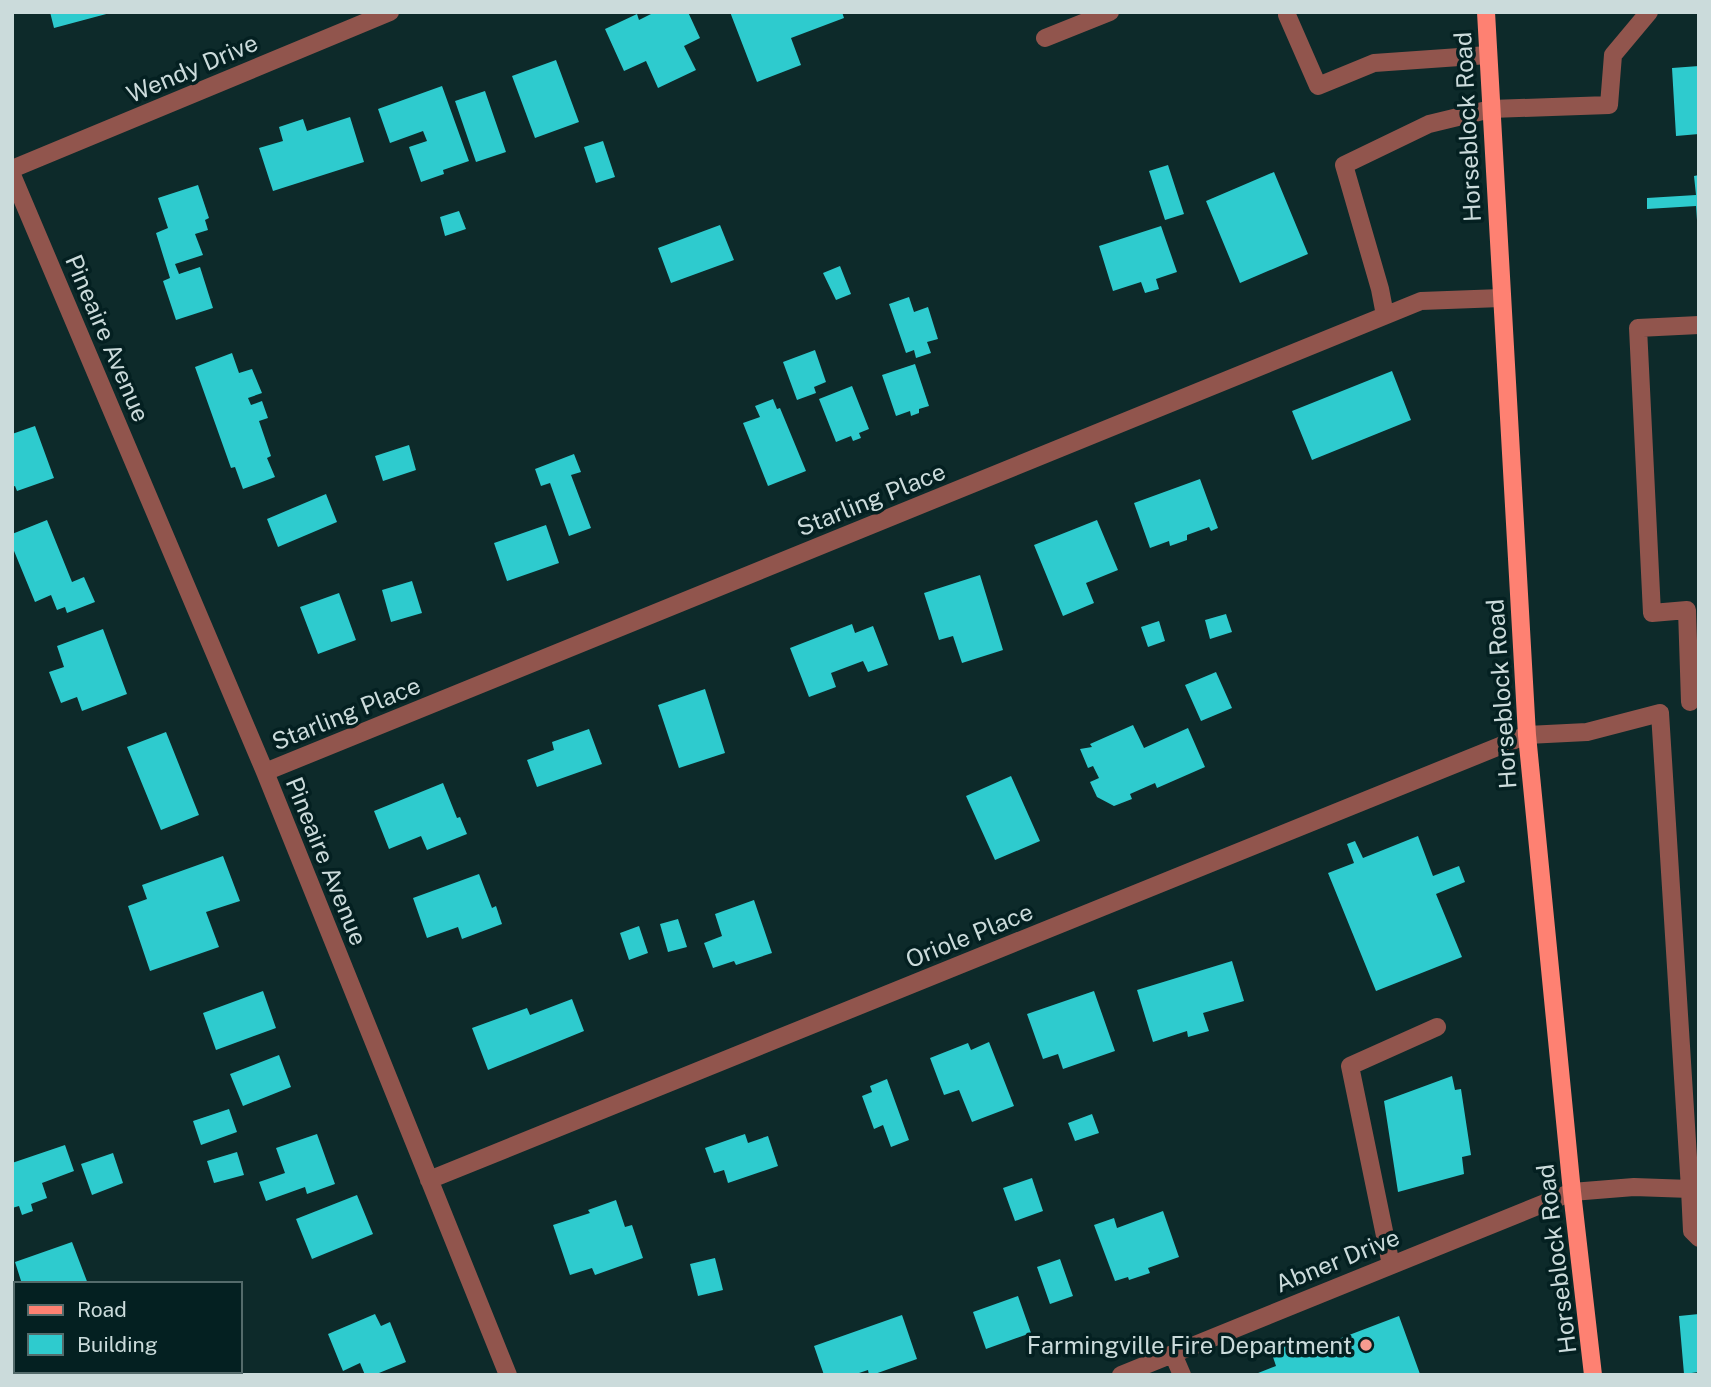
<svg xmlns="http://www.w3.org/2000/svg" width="1711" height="1387" font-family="'Public Sans',sans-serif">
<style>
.building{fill:#2ecbce}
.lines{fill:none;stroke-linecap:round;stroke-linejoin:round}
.minor{stroke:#91554d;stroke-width:18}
.major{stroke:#fe8172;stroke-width:18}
.poi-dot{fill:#f59c90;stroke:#042021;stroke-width:2.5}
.labels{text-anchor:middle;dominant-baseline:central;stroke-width:7;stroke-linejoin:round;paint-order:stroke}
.street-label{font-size:24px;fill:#cbdbdb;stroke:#042021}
.poi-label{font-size:24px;fill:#cbdbdb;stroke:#042021;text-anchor:end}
</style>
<rect width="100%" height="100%" fill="#0d2a2a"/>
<path class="building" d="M50,12H110V13L54,28Z
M655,12H688L700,38L684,46L696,70L658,88L646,61L624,71L605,29L637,14L639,20Z
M730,12H842L844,18L791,38L801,65L757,82Z
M556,60L579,122L535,138L512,76Z
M1699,66V134L1676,136L1672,68Z
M442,86L469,161L443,170L444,174L421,182L409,147L427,141L423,131L390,143L378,109Z
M485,91L506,152L476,162L455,101Z
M350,117L364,162L273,191L259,148L283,141L279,127L303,119L307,131Z
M603,141L615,177L596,183L584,147Z
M1168,165L1184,214L1165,220L1149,171Z
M1274,172L1308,254L1240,283L1206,201Z
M1699,175V220H1697L1696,206L1647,209V198L1696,195L1694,176Z
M198,185L209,218L205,220L208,230L195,234L203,255L175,264L179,274L200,267L213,308L176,320L163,281L170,278L156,233L168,228L158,198Z
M459,211L466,229L445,236L440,217Z
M720,225L734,260L671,283L658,248Z
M1161,226L1177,272L1156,279L1159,289L1145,293L1141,282L1113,291L1099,246Z
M840,266L851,294L836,300L823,273Z
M909,297L914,312L928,307L938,339L927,342L931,353L916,358L914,350L906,353L889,304Z
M815,350L826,382L814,387L816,393L797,400L783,362Z
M232,353L239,373L252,369L262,393L248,398L251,405L262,401L268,418L259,421L271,456L267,458L275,477L243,489L235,467L231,468L195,367Z
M915,364L929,406L919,409V413L911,416L910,411L896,416L882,375Z
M1392,371L1411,420L1312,460L1292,411Z
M852,386L869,429L859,433L861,438L853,441L851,436L836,442L819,399Z
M773,399L777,409L780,408L806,471L768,486L743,423L760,417L755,406Z
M35,426L54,478L17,491L15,486L12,487V434Z
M409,445L416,470L383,481L375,456Z
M574,454L581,472L571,475L591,528L569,536L550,483L541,486L535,469Z
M1200,479L1218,528L1211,531L1209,527L1187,535V540L1170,546L1169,541L1150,548L1134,503Z
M326,494L337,522L278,547L267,519Z
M47,520L72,582L84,577L95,602L67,613L65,607L57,610L51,595L35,602L12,546V534Z
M1097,520L1118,570L1086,583L1094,603L1063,616L1034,545Z
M546,525L559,563L507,581L494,543Z
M980,575L1003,650L962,663L953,636L939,640L924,593Z
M412,581L422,613L391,622L382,590Z
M339,593L356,640L318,654L300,607Z
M1226,614L1232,632L1210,639L1205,620Z
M1159,621L1165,641L1148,647L1141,627Z
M852,624L855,633L873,626L888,665L868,672L863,661L831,673L836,687L809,697L790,648Z
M103,629L127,694L82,711L77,697L61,703L49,672L64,667L57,646Z
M1216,672L1232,708L1201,721L1185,685Z
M705,689L725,753L679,768L658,705Z
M1133,725L1144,748L1188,728L1205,767L1157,788L1155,783L1130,794L1132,799L1114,806L1097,797L1090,782L1099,778L1093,766L1088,768L1080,749L1092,747L1090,744Z
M589,729L602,764L537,787L527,760L554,750L552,742Z
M166,732L199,815L161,830L127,747Z
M1011,776L1040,841L995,860L966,796Z
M443,783L457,818L460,817L467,834L427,850L421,836L389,849L374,811Z
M1418,836L1433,876L1459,866L1465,882L1436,894L1462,957L1376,991L1328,873L1354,863L1347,844L1355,841L1363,858Z
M223,856L240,901L206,912L219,947L150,971L128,906L147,899L142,885Z
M479,874L492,908L496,906L502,924L462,939L458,927L427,938L413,898Z
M754,900L772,953L736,965L734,961L713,968L704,943L722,936L715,914Z
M678,919L687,947L668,952L660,924Z
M639,926L648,953L629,960L620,933Z
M1232,961L1244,1001L1203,1013L1209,1031L1188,1037L1187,1031L1153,1042L1137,990Z
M263,991L276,1028L216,1050L203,1013Z
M1094,991L1115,1051L1063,1069L1058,1054L1043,1059L1027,1014Z
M572,999L584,1031L488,1070L472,1028L527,1008L530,1015Z
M989,1042L1014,1106L972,1122L959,1090L944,1095L930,1058L968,1043L971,1050Z
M279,1055L291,1087L243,1106L230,1074Z
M1452,1076L1455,1090L1461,1089L1471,1155L1462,1157L1464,1174L1398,1192L1384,1101Z
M887,1079L909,1140L891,1147L883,1125L874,1129L862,1096L872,1092L870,1086Z
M229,1109L237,1132L201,1145L193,1121Z
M1092,1114L1099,1133L1075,1141L1068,1123Z
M317,1134L335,1184L307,1194L305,1187L266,1201L259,1182L285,1173L276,1148Z
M745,1134L748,1143L768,1136L778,1166L728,1183L724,1170L714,1173L705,1148Z
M65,1145L74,1171L42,1183L47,1198L31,1204L33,1211L22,1215L19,1206L12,1208V1163Z
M237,1152L244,1175L214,1183L207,1161Z
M113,1153L123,1183L92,1195L81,1164Z
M1032,1178L1043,1211L1015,1221L1003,1188Z
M357,1195L373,1234L312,1259L296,1219Z
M616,1200L625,1227L632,1225L643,1258L595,1275L592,1268L570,1275L553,1225L590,1213L588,1210Z
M1163,1211L1179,1257L1148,1268L1150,1273L1129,1280L1128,1277L1115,1281L1094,1225L1114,1218L1117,1228Z
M72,1242L88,1284H37L36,1282L22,1284L15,1262Z
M715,1258L723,1290L698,1296L690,1264Z
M1060,1259L1073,1296L1050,1304L1037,1267Z
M1018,1296L1031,1333L986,1349L973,1312Z
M375,1314L381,1326L390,1322L406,1362L374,1375H365L360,1363L343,1371L328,1334Z
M1699,1314V1372L1684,1374L1679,1316Z
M902,1315L917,1359L872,1375H869L868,1370L853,1375H824L814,1346Z
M1399,1316L1420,1374L1253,1375L1276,1366L1271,1351L1303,1339L1307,1351Z"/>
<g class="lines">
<path class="minor" d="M1287,15L1318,86L1374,63L1488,55
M1045,38L1110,12
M12,169L390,12
M12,175L265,772L508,1375
M1385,315L1380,289L1344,165L1429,124L1491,109L1609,105L1613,55L1649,12
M1690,702L1687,610L1652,613L1638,328L1699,325
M265,772L1421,301L1501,298
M429,1180L1527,735L1587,732L1660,713L1690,1189L1634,1187L1572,1192L1121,1375
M1699,1185L1690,1189L1692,1231L1699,1238
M1391,1265L1350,1066L1437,1027
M1173,1354L1182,1375"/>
<path class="major" d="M1486,12L1527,735L1572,1192L1593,1375"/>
</g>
<circle class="poi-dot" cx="1366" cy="1345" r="7"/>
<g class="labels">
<g class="street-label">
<text transform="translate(192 68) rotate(-23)">Wendy Drive</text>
<text transform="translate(1467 127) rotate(-93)">Horseblock Road</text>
<text transform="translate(108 338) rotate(67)">Pineaire Avenue</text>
<text transform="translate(871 499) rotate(-22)">Starling Place</text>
<text transform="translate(1501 694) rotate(-94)">Horseblock Road</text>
<text transform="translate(346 713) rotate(-22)">Starling Place</text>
<text transform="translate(327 861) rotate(68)">Pineaire Avenue</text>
<text transform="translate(969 935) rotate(-22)">Oriole Place</text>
<text transform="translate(1556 1259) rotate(-97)">Horseblock Road</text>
<text transform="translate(1337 1260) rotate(-22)">Abner Drive</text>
</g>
<g class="poi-label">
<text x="1352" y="1345">Farmingville Fire Department</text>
</g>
</g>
<rect width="1711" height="1387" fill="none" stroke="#cbdbdb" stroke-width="28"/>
<rect x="14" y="1282" width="228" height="91" fill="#042021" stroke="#546b6b" stroke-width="2"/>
<rect x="28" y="1305" width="35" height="10" fill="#fe8172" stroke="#546b6b" stroke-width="2"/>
<text x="77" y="1317" font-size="21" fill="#cbdbdb">Road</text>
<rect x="28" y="1334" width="35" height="21" fill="#2ecbce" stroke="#546b6b" stroke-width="2"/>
<text x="77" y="1352" font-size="21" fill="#cbdbdb">Building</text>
</svg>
